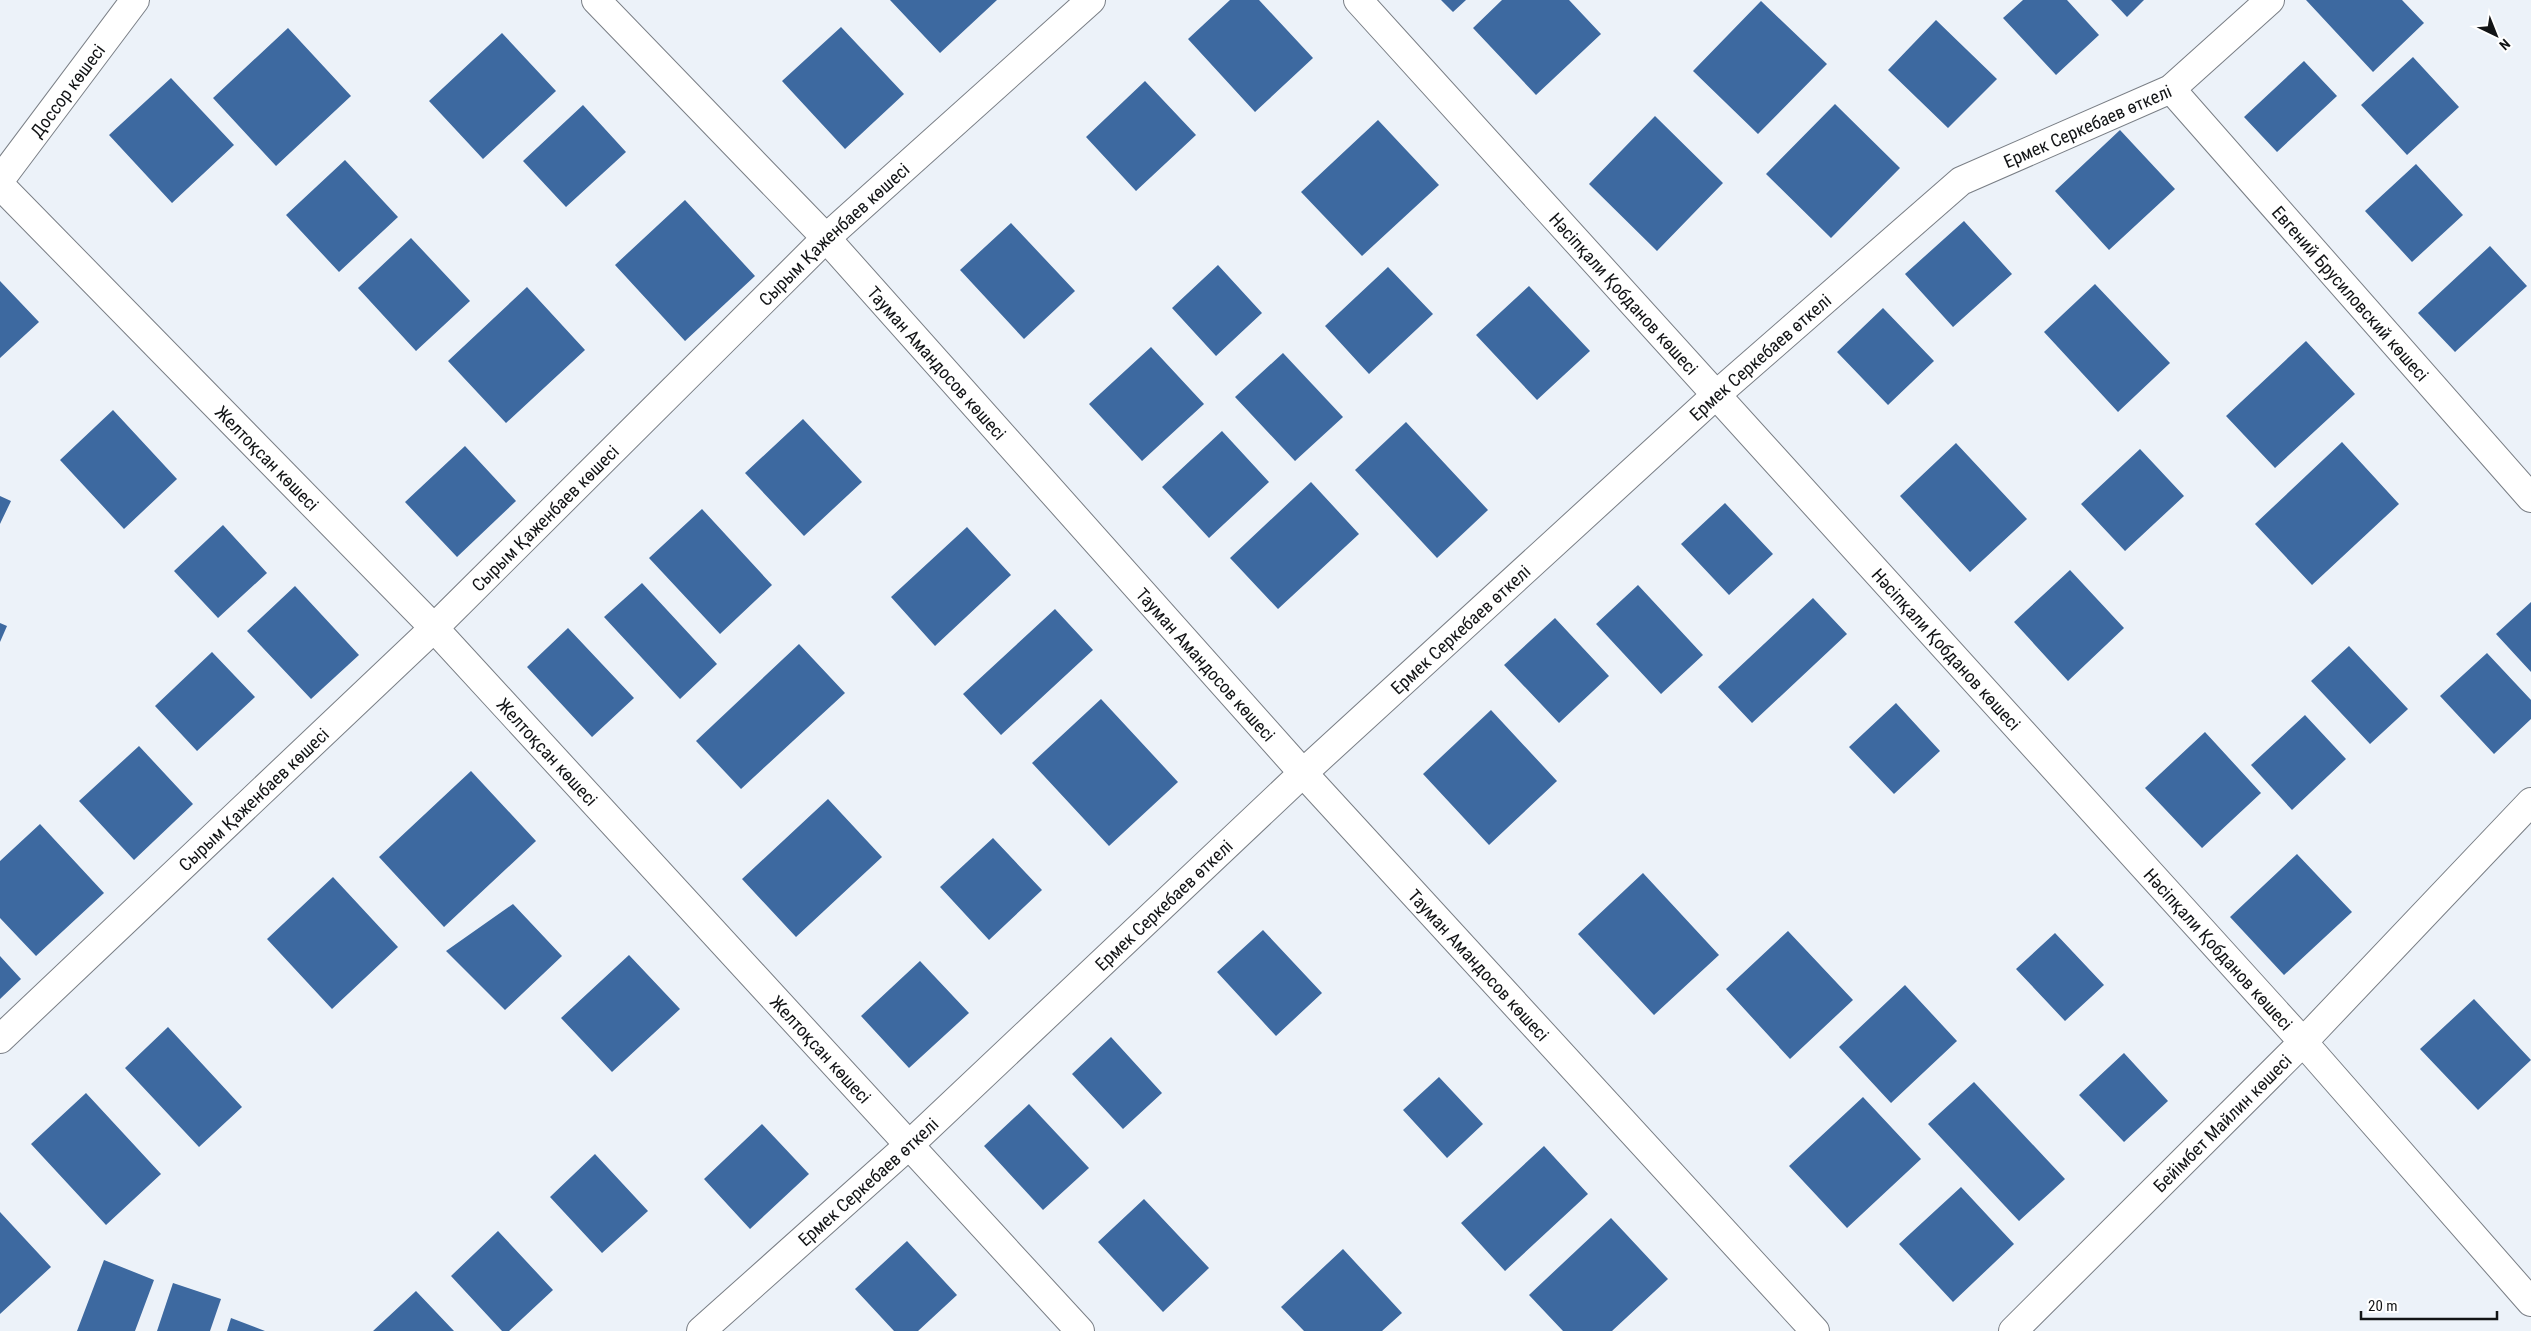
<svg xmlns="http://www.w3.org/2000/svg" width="2531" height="1331" font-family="'Roboto Condensed',sans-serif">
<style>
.building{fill:#3d69a0}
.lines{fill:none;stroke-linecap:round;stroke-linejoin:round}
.street-casing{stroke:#797e85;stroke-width:30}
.secondary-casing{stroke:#797e85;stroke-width:30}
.street{stroke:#fff;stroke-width:28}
.secondary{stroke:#fff;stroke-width:28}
.labels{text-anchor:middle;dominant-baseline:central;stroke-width:4.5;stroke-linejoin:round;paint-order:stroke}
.street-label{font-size:18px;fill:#121416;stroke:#fff}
</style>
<rect width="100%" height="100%" fill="#ecf2f9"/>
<path class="building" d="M890,0H997L940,53Z
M1230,0H1259L1313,58L1255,112L1188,39Z
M1441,0H1466L1453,12Z
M1502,0H1569L1601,34L1536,95L1473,28Z
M2023,0H2067L2099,35L2056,75L2003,18Z
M2111,0H2144L2127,17Z
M2306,0H2402L2424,23L2373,72Z
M1761,1L1827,64L1758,134L1693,71Z
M1936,20L1997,79L1948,128L1888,70Z
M841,27L904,94L845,149L782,81Z
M288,28L351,96L276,166L213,98Z
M502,33L556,91L483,159L429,101Z
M2413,57L2459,107L2407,155L2361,105Z
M2304,61L2337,96L2277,152L2244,117Z
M171,78L234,145L172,203L109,135Z
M1145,81L1196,135L1136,191L1086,137Z
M1835,104L1900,168L1831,238L1766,174Z
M583,105L626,152L566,207L523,161Z
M1655,116L1723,183L1657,251L1589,184Z
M1378,120L1439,185L1362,256L1301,192Z
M2120,130L2175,189L2109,250L2055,191Z
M345,160L398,217L339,272L286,215Z
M2416,164L2463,215L2412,262L2365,211Z
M685,200L755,276L685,341L615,265Z
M1964,221L2012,274L1953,327L1905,274Z
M1011,223L1075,291L1024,339L960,270Z
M411,238L470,301L416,351L358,288Z
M2490,246L2527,286L2455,352L2418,313Z
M1218,265L1262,313L1216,356L1172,308Z
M1388,267L1433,314L1369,374L1325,326Z
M0,281L39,322L0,358Z
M2095,284L2170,363L2118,412L2044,332Z
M1529,286L1590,351L1537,400L1476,335Z
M527,287L585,350L506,423L448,361Z
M1883,308L1934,361L1888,405L1837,352Z
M2306,341L2355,394L2275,468L2226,416Z
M1151,347L1204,404L1142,461L1089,404Z
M1283,353L1343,417L1295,461L1235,397Z
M113,410L177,479L124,529L60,460Z
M803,419L862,482L804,536L745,473Z
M1406,422L1488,510L1437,558L1355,470Z
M1222,431L1269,482L1209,538L1162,487Z
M2342,442L2399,504L2312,585L2255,524Z
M1956,443L2027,519L1970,572L1900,496Z
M465,446L516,501L457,557L405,502Z
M2140,449L2184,496L2125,551L2081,504Z
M1311,482L1359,534L1278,609L1230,558Z
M0,496L11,501L0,524Z
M1725,503L1773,554L1729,595L1681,544Z
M702,509L772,585L720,634L649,558Z
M223,525L267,573L218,618L174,571Z
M967,527L1011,575L935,646L891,597Z
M2070,570L2124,628L2068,681L2014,622Z
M642,583L717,664L680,699L604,617Z
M1638,585L1703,655L1661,694L1596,624Z
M295,586L359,655L311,699L247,631Z
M1813,598L1847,634L1752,723L1718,687Z
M2531,602V672L2496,634Z
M1055,609L1093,650L1001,735L963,694Z
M1555,618L1609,676L1559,723L1504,665Z
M0,623L7,626L0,642Z
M568,628L634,698L592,737L527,667Z
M799,644L845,693L741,789L696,741Z
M2349,646L2408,709L2370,744L2311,681Z
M212,652L255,697L197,751L155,706Z
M2487,653L2531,700V719L2494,754L2440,696Z
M1101,699L1178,782L1109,846L1032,763Z
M1896,703L1940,751L1894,794L1849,747Z
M1491,710L1557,781L1489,845L1423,774Z
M2305,715L2346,759L2292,810L2251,765Z
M2205,732L2261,793L2202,848L2145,788Z
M139,746L193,804L134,860L79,801Z
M471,771L536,841L444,927L379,857Z
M828,799L882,857L796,937L742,879Z
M40,824L104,893L36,956L0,918V861Z
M993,838L1042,890L989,940L940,887Z
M2297,854L2352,912L2284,975L2230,917Z
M1643,873L1719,955L1654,1015L1578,934Z
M333,877L398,947L332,1009L267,939Z
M513,904L562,956L505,1010L446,951Z
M1263,930L1322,993L1276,1036L1217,972Z
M1788,931L1853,1000L1790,1059L1726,989Z
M2055,933L2104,985L2065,1021L2016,969Z
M629,955L680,1009L612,1072L561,1018Z
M0,956L21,979L0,999Z
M920,961L969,1013L909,1068L861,1016Z
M1905,985L1957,1041L1891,1103L1839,1047Z
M2474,999L2531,1060L2478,1110L2420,1049Z
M168,1027L242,1107L199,1147L125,1068Z
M1111,1037L1162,1093L1123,1129L1072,1074Z
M2124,1053L2168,1101L2124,1142L2079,1095Z
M1439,1077L1483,1124L1447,1158L1403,1110Z
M1974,1082L2065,1179L2019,1221L1928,1124Z
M86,1093L161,1174L106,1225L31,1144Z
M1863,1097L1921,1159L1847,1228L1789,1166Z
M1029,1104L1089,1168L1043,1210L984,1146Z
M762,1124L809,1174L750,1229L704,1179Z
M1544,1146L1588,1194L1505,1271L1461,1223Z
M595,1154L648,1211L602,1253L550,1197Z
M1961,1187L2014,1244L1953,1302L1899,1244Z
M1144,1199L1209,1268L1163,1312L1098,1242Z
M0,1212L51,1267L0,1314Z
M1611,1218L1668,1279L1612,1331H1563L1529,1295Z
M498,1231L553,1290L509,1331H502L451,1276Z
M907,1241L957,1295L918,1331H894L855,1289Z
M1343,1249L1402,1313L1382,1331H1304L1281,1307Z
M104,1260L154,1280L135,1331H77Z
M173,1283L221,1299L210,1331H157Z
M416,1291L454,1331H373Z
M231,1318L265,1331H227Z"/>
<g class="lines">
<g class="street-casing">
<g id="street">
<path id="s1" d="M1358,0L2303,1042L2531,1302"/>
<path id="s2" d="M2171,89L2531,498"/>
<path id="s3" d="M0,180L135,0"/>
<path id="s4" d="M0,185L434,628L1080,1331"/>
<path id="s5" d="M0,1039L434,628L826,238L1091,0"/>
<path id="s6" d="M701,1331L908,1146L1303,773L1716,395L1961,181L2171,89L2270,0"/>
<path id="s7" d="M2013,1331L2303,1042L2531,802"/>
</g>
</g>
<g class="secondary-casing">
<g id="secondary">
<path id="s8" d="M596,0L826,238L1303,773L1815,1331"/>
</g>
</g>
<use href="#street" class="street"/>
<use href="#secondary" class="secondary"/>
</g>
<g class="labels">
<g class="street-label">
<text stroke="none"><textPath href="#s3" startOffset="112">Доссор көшесі</textPath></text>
<text stroke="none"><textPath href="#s6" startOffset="1844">Ермек Серкебаев өткелі</textPath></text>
<text stroke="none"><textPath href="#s5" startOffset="1159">Сырым Қаженбаев көшесі</textPath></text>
<text stroke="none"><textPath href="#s2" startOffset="272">Евгений Брусиловский көшесі</textPath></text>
<text stroke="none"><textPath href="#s1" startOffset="396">Нәсіпқали Қобданов көшесі</textPath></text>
<text stroke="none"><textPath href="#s6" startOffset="1439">Ермек Серкебаев өткелі</textPath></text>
<text stroke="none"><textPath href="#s8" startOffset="498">Тауман Амандосов көшесі</textPath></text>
<text stroke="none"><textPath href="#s4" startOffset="382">Желтоқсан көшесі</textPath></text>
<text stroke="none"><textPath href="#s5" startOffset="754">Сырым Қаженбаев көшесі</textPath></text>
<text stroke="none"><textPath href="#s6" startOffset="1034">Ермек Серкебаев өткелі</textPath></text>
<text stroke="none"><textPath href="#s1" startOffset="876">Нәсіпқали Қобданов көшесі</textPath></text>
<text stroke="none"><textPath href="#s8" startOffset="902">Тауман Амандосов көшесі</textPath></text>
<text stroke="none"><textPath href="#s4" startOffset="788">Желтоқсан көшесі</textPath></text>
<text stroke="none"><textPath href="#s5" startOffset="349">Сырым Қаженбаев көшесі</textPath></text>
<text stroke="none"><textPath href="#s6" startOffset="629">Ермек Серкебаев өткелі</textPath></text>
<text stroke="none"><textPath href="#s1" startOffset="1281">Нәсіпқали Қобданов көшесі</textPath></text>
<text stroke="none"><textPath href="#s8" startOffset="1308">Тауман Амандосов көшесі</textPath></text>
<text stroke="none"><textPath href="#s4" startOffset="1192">Желтоқсан көшесі</textPath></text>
<text stroke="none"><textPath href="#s7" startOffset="295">Бейімбет Майлин көшесі</textPath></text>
<text stroke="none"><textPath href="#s6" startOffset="224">Ермек Серкебаев өткелі</textPath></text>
</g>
</g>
<g transform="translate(2496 35) rotate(137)" stroke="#ffffff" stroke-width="4" paint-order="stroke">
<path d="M0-4L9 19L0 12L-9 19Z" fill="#121416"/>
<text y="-8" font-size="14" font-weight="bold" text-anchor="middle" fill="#121416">N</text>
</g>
<path d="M2361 1311v8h136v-8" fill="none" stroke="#121416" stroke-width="2.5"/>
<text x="2368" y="1311" font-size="15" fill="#121416" stroke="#ffffff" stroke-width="4" paint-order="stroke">20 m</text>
</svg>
